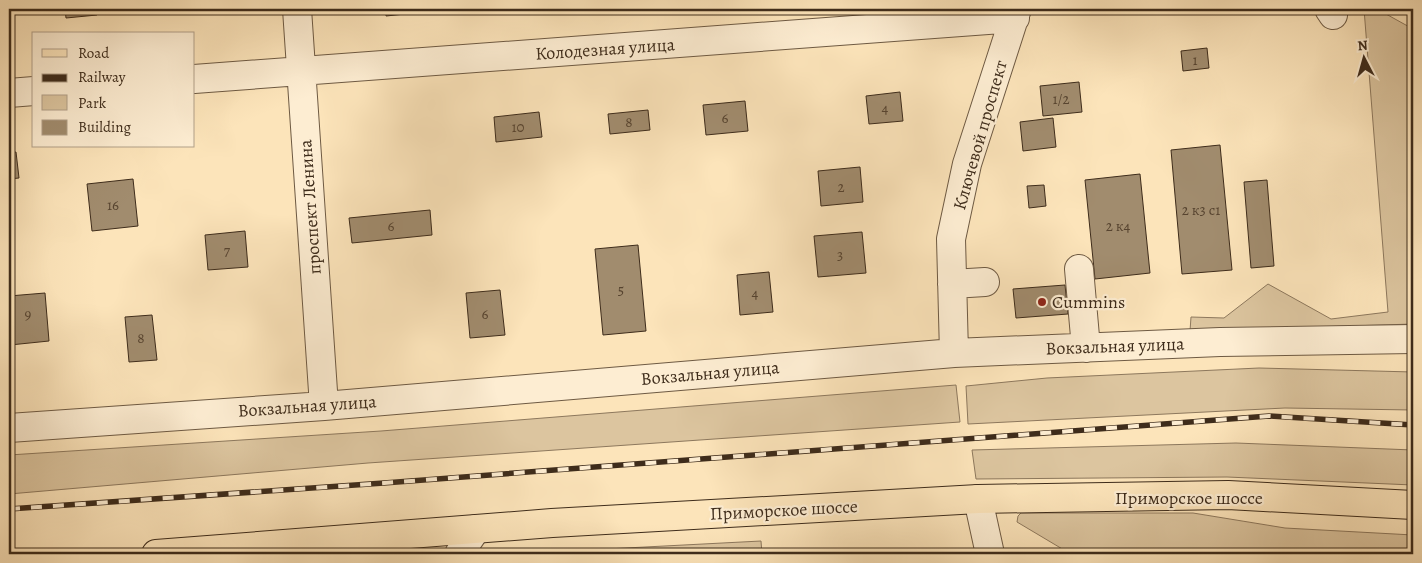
<svg xmlns="http://www.w3.org/2000/svg" width="1422" height="563" font-family="Alegreya,serif">
<style>
.green{fill:#dcc59f;stroke:#8d785d}
.lines{fill:none;stroke-linecap:round;stroke-linejoin:round}
.stream{stroke:#89755a;stroke-width:7}
.building{fill:#a18c6e;stroke:#3e2c1b}
.minor-casing{stroke:#6e5a43;stroke-width:30}
.major-casing{stroke:#3e2c1b;stroke-width:30}
.minor{stroke:#fdedd2;stroke-width:28}
.major{stroke:#fce4ba;stroke-width:28}
.rail-casing{stroke:#3e2c1b;stroke-width:5.5}
.rail{stroke:#fdedd2;stroke-width:4;stroke-dasharray:11;stroke-linecap:butt}
.poi-dot{fill:#8f2418;stroke:#fdedd2;stroke-width:2}
.labels{text-anchor:middle;dominant-baseline:central;stroke-width:4.5;stroke-linejoin:round;paint-order:stroke}
.number-label{font-size:15px;fill:#574430}
.street-label{font-size:18px;fill:#3e2c1b;stroke:#fdedd2}
.poi-label{font-size:18px;fill:#3e2c1b;stroke:#fdedd2;text-anchor:start}
</style>
<rect width="100%" height="100%" fill="#fce4ba"/>
<filter id="stains"><feTurbulence type="fractalNoise" baseFrequency=".004" numOctaves="4"/><feColorMatrix values="0 0 0 0 .2 0 0 0 0 .09 0 0 0 0 .02 0 0 0 .5 -.17"/></filter>
<radialGradient id="worn" r=".72"><stop offset=".6" stop-color="#630" stop-opacity="0"/><stop offset="1" stop-color="#630" stop-opacity=".3"/></radialGradient>
<path class="green" d="M1364,9H1377L1413,29V324L1190,331L1191,317L1224,318L1268,284L1331,319L1388,312Z
M1259,368L1413,372V410L1285,408L968,424L966,386L1047,378Z
M956,385L960,422L368,463L9,494V455L381,431Z
M1236,443L1413,450V485L1227,477L976,479L972,450Z
M1021,513H1193L1285,528L1413,535V554L1261,550H1064L1017,522L1018,516Z
M761,541L762,554H510Z"/>
<g class="lines">
<path class="stream" d="M1404,9L1413,14"/>
</g>
<path class="building" d="M65,9H97V15L66,18Z
M172,9H206L172,13Z
M386,9H443V10L386,16Z
M1207,48L1209,68L1183,71L1181,51Z
M1079,82L1082,112L1043,116L1040,86Z
M900,92L903,121L869,124L866,96Z
M745,101L748,131L706,135L703,105Z
M648,110L650,130L610,134L608,114Z
M539,112L542,137L496,142L494,117Z
M1053,118L1056,147L1023,151L1020,122Z
M1220,145L1232,270L1182,274L1171,150Z
M16,152L19,178L9,179V153Z
M860,167L863,202L821,206L818,171Z
M1140,174L1150,273L1095,279L1085,180Z
M133,179L138,226L92,231L87,184Z
M1267,180L1274,266L1251,268L1244,182Z
M1044,185L1046,206L1029,208L1027,186Z
M430,210L432,235L352,243L349,218Z
M245,231L248,267L208,270L205,235Z
M862,232L866,273L818,277L814,236Z
M638,245L646,331L603,335L595,249Z
M769,272L773,312L740,315L737,275Z
M1065,285L1068,314L1016,318L1013,289Z
M500,290L505,335L470,338L466,293Z
M45,293L49,341L10,345L9,296Z
M152,315L157,360L129,362L125,317Z"/>
<g class="lines">
<g class="minor-casing">
<path id="minor" d="M297,9L324,406
M1329,9L1333,15
M194,79L1015,18
M9,93L34,91
M1079,269L1086,348
M952,284L985,282
M954,353L951,239L967,164L1017,9
M9,428L324,406L954,353L1220,342L1413,339
M978,499L990,554
M459,554L476,529"/>
</g>
<g class="major-casing">
<path id="major" d="M156,554L552,523L978,499L1228,495L1413,505"/>
</g>
<use href="#minor" class="minor"/>
<use href="#major" class="major"/>
<g class="rail-casing">
<path id="rail" d="M9,509L384,483L1269,416L1413,425"/>
</g>
<use href="#rail" class="rail"/>
</g>
<circle class="poi-dot" cx="1042" cy="302" r="5"/>
<g class="labels">
<g class="number-label">
<text x="1195" y="60">1</text>
<text x="1061" y="99">1/2</text>
<text x="885" y="108">4</text>
<text x="725" y="118">6</text>
<text x="629" y="122">8</text>
<text x="518" y="127">10</text>
<text x="841" y="187">2</text>
<text x="113" y="205">16</text>
<text x="1201" y="210">2 к3 с1</text>
<text x="391" y="226">6</text>
<text x="1118" y="226">2 к4</text>
<text x="227" y="251">7</text>
<text x="840" y="255">3</text>
<text x="621" y="290">5</text>
<text x="755" y="293">4</text>
<text x="28" y="314">9</text>
<text x="485" y="314">6</text>
<text x="141" y="338">8</text>
</g>
<g class="street-label">
<text transform="translate(605 49) rotate(-4)">Колодезная улица</text>
<text transform="translate(980 135) rotate(-74)">Ключевой проспект</text>
<text transform="translate(310 207) rotate(-94)">проспект Ленина</text>
<text transform="translate(1115 346) rotate(-2)">Вокзальная улица</text>
<text transform="translate(710 373) rotate(-5)">Вокзальная улица</text>
<text transform="translate(307 406) rotate(-4)">Вокзальная улица</text>
<text x="1189" y="498">Приморское шоссе</text>
<text transform="translate(784 510) rotate(-3)">Приморское шоссе</text>
</g>
<g class="poi-label">
<text x="1052" y="302">Cummins</text>
</g>
</g>
<rect width="1422" height="563" fill="none" stroke="#fce4ba" stroke-width="30"/>
<rect x="10" y="10" width="1402" height="543" fill="none" stroke="#3e2c1b" stroke-width="2.5"/>
<rect x="15" y="15" width="1392" height="533" fill="none" stroke="#3e2c1b"/>
<rect x="32" y="32" width="162" height="115" fill="#fdedd2" stroke="#b1a089"/>
<rect x="42" y="49" width="25" height="8" fill="#fce4ba" stroke="#b1a089"/>
<text x="78" y="58" font-size="15" fill="#3e2c1b">Road</text>
<rect x="42" y="74" width="25" height="8" fill="#3e2c1b" stroke="#b1a089"/>
<text x="78" y="82" font-size="15" fill="#3e2c1b">Railway</text>
<rect x="42" y="95" width="25" height="15" fill="#dcc59f" stroke="#b1a089"/>
<text x="78" y="108" font-size="15" fill="#3e2c1b">Park</text>
<rect x="42" y="120" width="25" height="15" fill="#a18c6e" stroke="#b1a089"/>
<text x="78" y="132" font-size="15" fill="#3e2c1b">Building</text>
<g transform="translate(1364 58) rotate(354)" stroke="#fdedd2" stroke-width="4" paint-order="stroke">
<path d="M0-4L9 19L0 12L-9 19Z" fill="#3e2c1b"/>
<text y="-8" font-size="14" font-weight="bold" text-anchor="middle" fill="#3e2c1b">N</text>
</g>
<rect width="100%" height="100%" filter="url(#stains)"/>
<rect width="100%" height="100%" fill="url(#worn)"/>
</svg>
